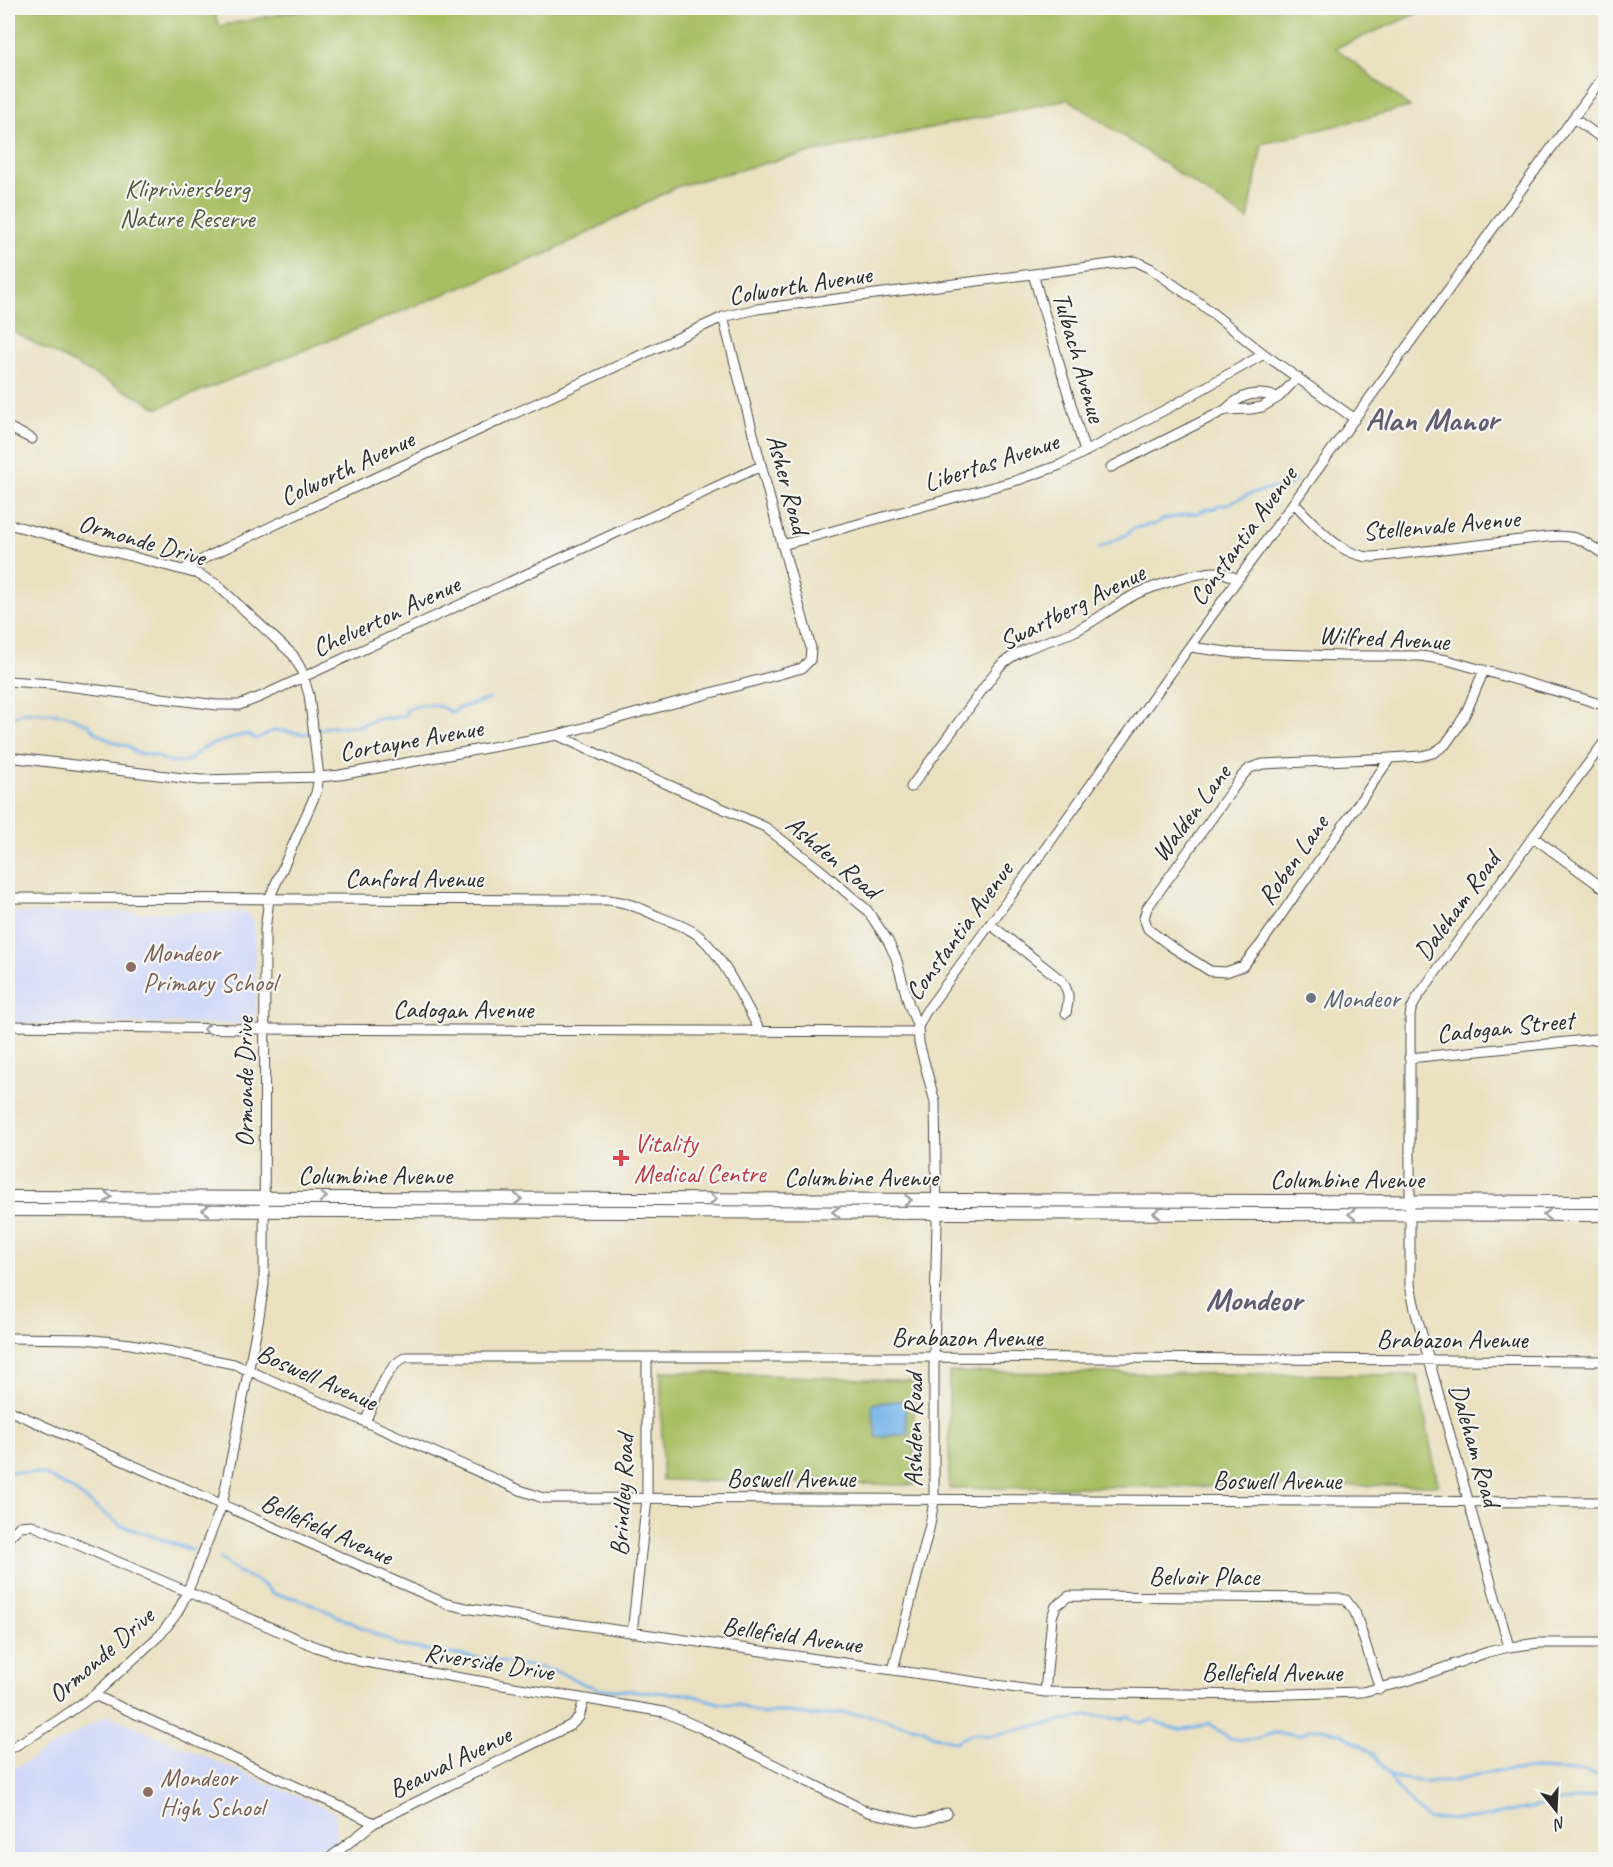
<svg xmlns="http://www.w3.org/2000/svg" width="1613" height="1867" font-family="Caveat,sans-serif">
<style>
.built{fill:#d1d9f9}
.green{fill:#a7bf64;stroke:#697548;stroke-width:1.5}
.water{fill:#76b4e9;stroke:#50708a;stroke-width:1.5}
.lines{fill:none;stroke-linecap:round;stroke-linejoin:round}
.stream{stroke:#76b4e9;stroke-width:3}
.minor-casing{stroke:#484642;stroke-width:11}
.major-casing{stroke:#484642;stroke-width:14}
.minor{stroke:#fff;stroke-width:9}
.major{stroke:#fff;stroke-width:12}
.oneway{stroke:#a0a0a0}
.education-dot{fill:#8d6e63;stroke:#f6f6f2;stroke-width:2}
.worship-dot{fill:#6b7280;stroke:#f6f6f2;stroke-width:2}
.health-dot{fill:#e0444e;stroke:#f6f6f2;stroke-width:2}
.labels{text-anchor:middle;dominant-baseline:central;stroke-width:4.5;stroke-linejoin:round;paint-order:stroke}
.park-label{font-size:26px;fill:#50573c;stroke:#f6f6f2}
.street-label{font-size:26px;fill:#2b2b2b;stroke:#f6f6f2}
.education-label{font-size:26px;fill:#785e54;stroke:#f6f6f2;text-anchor:start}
.worship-label{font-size:26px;fill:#5b616d;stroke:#f6f6f2;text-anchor:start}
.health-label{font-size:26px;fill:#be3a42;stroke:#f6f6f2;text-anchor:start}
.district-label{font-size:32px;font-weight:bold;fill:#625c70;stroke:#f6f6f2}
</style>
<rect width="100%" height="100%" fill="#f6f6f2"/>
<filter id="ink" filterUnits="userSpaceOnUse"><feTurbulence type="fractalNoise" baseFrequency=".0167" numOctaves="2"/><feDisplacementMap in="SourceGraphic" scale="12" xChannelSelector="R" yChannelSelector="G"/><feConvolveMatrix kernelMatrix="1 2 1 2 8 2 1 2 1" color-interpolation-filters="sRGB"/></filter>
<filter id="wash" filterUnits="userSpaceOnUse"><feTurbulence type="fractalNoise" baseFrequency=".008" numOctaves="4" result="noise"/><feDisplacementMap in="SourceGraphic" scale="24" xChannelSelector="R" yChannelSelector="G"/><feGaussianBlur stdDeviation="1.35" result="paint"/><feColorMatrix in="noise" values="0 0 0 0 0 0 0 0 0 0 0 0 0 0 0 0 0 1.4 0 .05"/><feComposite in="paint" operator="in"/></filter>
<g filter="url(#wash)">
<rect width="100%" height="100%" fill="#ebe1c1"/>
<path class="built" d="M246,912L254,921L256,1013L241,1024L8,1023V913Z
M108,1715L335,1812L337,1851L325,1860L8,1859V1772Z"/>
<path class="green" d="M8,8H213L219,26L311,8H1430L1336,48L1410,107L1262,144L1248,220L1068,99L786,158L678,186L551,252L158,408L8,329Z
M661,1371L914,1381V1485L662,1480Z
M949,1372L1417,1375L1438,1485L949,1488Z"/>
<path class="water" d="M904,1400L908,1434L876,1437L872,1404Z"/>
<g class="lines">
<path class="stream" d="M1099,548L1127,534L1134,528L1155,524L1164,519L1197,513L1207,509H1213L1220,505H1225L1250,494L1268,489L1285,487L1295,481
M8,720L23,712L64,714L89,725L94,731L109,740L119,744L128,746L136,753L157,756L166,761L175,762H184L191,759L200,750L210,745L246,734L256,739L275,730L305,734L327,727L359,726L376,719L401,717L406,714V710C420,702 439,703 452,713L458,708L490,699
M8,1471L43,1474L73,1490L120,1525L192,1550
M220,1559L238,1572L260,1582L274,1594L295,1598L314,1605L401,1646L542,1668L563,1674L584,1684L600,1689L688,1694L718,1703L738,1705L763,1714L774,1712H789L813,1716L839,1713L869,1715L896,1723L922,1728L932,1735L956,1742C967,1735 974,1730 987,1736L1090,1715L1121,1719L1129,1717L1142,1723L1153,1720C1174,1731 1187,1733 1209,1723L1229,1738L1241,1740L1255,1739L1274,1733L1301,1735L1311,1729H1322L1340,1733L1373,1753L1389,1775L1399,1778L1427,1782H1450L1496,1771L1538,1769L1578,1771L1606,1777
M1389,1776L1398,1789L1427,1819H1474L1606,1793"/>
</g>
</g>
<g filter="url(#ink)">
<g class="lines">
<g class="minor-casing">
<path id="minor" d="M1573,118L1606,141
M1033,274L1085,452
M1225,410C1243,393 1255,391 1279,397
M8,427L32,439
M1111,467L1225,410L1251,409L1262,407L1279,397L1298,377
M1294,503C1316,525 1340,558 1374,557L1546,537C1576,534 1582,539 1606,556
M8,524L198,574L216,584L293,655L301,669L309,695L319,777L316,793L269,899L265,930L264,1285L258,1322L222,1505L187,1593L177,1613L161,1634L94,1695L54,1723L8,1750
M782,545L1018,480L1060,465L1176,404L1264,354
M183,570L209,556L319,504L723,317L757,309L1135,261L1150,268L1201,304L1264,354L1355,419
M1190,647L1235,653L1343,656H1420L1447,660L1584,699L1606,706
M8,681L51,684L217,705H239L260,697L761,466
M557,735L600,755L765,827L817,867L867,910L888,941L896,958L909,1005L918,1027L919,1043L935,1102L937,1223L934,1357V1500L930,1525L893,1670
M8,757L200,780L319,777L340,775L557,735L802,668L810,660L811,648L773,511L723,317
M1390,758L1261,944L1243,966L1226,972L1210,971L1169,945L1148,929L1144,918L1147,908L1242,776L1250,768L1263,764L1390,758L1421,756L1433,753L1445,745L1455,731L1465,715L1484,670
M911,787L999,667C1018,648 1048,642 1073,632C1096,622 1114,605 1136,594C1154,586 1197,572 1216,572C1224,572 1231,576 1238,579
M1533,837L1606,890
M8,898L609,900C627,902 641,908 657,916C671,922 687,926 699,936C722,954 745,1004 760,1031
M990,924L1061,980C1070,992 1069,999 1066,1013
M8,1026L250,1029L917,1032
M918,1027L925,1013L1040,856L1238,579L1606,73
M1409,1058L1606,1038
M8,1338L85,1339L131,1344L234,1364L520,1490L543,1498L1606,1502
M8,1410L447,1604L471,1609L1045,1692L1249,1695L1362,1692L1407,1681L1488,1652L1509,1647L1538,1643H1606
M365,1422C374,1403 386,1365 406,1357H934L1606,1361
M8,1538L20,1526L32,1525L316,1647L359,1661L664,1712L701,1728L868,1812L917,1822L926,1821L947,1813
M632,1633L647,1499V1358
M1509,1647L1416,1313L1410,1285V1017L1411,1010L1417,998L1533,837L1606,740
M1045,1692L1052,1617L1056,1606L1069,1596L1339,1598L1346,1600L1355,1612L1380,1689
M94,1695L339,1806L374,1823
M327,1860L374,1823L571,1725L579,1717L584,1699"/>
</g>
<g class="major-casing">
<path id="major" d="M8,1197L1606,1202
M8,1210L1606,1215"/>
</g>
<use href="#minor" class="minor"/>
<use href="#major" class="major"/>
</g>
<defs><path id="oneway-chevron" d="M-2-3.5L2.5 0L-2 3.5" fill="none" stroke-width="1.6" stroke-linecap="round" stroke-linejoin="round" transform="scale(1.5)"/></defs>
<g class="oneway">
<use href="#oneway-chevron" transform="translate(207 1029) rotate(-179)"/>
<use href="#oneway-chevron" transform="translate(108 1197) rotate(1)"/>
<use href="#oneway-chevron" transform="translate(323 1197)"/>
<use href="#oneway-chevron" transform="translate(518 1199)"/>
<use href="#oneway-chevron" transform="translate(713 1199)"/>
<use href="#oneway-chevron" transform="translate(908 1200)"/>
<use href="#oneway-chevron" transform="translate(206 1210) rotate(-180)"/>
<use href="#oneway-chevron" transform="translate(836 1212) rotate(-180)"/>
<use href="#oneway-chevron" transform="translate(1157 1213) rotate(180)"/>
<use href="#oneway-chevron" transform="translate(1352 1214) rotate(-180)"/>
<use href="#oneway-chevron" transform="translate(1547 1215) rotate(-180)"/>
</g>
</g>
<g class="education-dot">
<circle cx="131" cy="967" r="6"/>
<circle cx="148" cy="1792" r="6"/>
</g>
<circle class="worship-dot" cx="1311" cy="998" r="6"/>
<path class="health-dot" d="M618 1149h6v6h6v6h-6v6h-6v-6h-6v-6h6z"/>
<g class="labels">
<g class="park-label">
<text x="187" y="188">Klipriviersberg<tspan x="187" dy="30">Nature Reserve</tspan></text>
</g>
<g class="street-label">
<text transform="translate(800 285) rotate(-9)">Colworth Avenue</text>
<text transform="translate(1079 357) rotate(74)">Tulbach Avenue</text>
<text transform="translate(991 462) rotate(-18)">Libertas Avenue</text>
<text transform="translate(347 468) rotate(-25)">Colworth Avenue</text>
<text transform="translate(788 484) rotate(75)">Asher Road</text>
<text transform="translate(1441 525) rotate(-5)">Stellenvale Avenue</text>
<text transform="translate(1243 536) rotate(-54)">Constantia Avenue</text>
<text transform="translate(142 540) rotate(16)">Ormonde Drive</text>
<text transform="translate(1072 607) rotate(-27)">Swartberg Avenue</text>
<text transform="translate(386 616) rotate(-25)">Chelverton Avenue</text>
<text transform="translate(1384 638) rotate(3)">Wilfred Avenue</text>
<text transform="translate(411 740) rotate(-10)">Cortayne Avenue</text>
<text transform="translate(1191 813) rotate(-53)">Walden Lane</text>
<text transform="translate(833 857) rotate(40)">Ashden Road</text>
<text transform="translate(1293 860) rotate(-55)">Roben Lane</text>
<text x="414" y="878">Canford Avenue</text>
<text transform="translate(1457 906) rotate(-54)">Daleham Road</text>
<text transform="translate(959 931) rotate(-54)">Constantia Avenue</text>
<text x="463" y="1009">Cadogan Avenue</text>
<text transform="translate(1505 1027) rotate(-6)">Cadogan Street</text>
<text transform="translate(244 1082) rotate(-90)">Ormonde Drive</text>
<text x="375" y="1175">Columbine Avenue</text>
<text x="861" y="1177">Columbine Avenue</text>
<text x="1347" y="1179">Columbine Avenue</text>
<text x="967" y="1337">Brabazon Avenue</text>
<text x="1452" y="1339">Brabazon Avenue</text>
<text transform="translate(317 1377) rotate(24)">Boswell Avenue</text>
<text transform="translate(913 1430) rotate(-90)">Ashden Road</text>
<text transform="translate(1475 1445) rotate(74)">Daleham Road</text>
<text x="791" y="1478">Boswell Avenue</text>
<text x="1277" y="1480">Boswell Avenue</text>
<text transform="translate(622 1495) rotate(-87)">Brindley Road</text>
<text transform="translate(327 1529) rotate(24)">Bellefield Avenue</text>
<text x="1204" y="1576">Belvoir Place</text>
<text transform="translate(792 1635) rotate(8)">Bellefield Avenue</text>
<text transform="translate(101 1655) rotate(-41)">Ormonde Drive</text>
<text transform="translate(489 1662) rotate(9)">Riverside Drive</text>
<text x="1272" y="1672">Bellefield Avenue</text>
<text transform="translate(450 1762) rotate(-26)">Beauval Avenue</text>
</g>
<g class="education-label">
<text x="143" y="952">Mondeor<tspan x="143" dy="30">Primary School</tspan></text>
<text x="160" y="1777">Mondeor<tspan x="160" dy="30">High School</tspan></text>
</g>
<g class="worship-label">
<text x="1323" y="998">Mondeor</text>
</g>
<g class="health-label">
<text x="634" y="1143">Vitality<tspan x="634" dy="30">Medical Centre</tspan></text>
</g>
<g class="district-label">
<text x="1432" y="419">Alan Manor</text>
<text x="1254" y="1299">Mondeor</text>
</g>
</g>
<rect width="1613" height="1867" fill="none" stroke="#f6f6f2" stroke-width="30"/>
<g transform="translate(1556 1810) rotate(162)" stroke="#f6f6f2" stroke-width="4.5" paint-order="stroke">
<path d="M0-4.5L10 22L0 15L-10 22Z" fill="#2b2b2b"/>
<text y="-9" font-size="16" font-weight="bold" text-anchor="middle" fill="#2b2b2b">N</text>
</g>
</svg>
